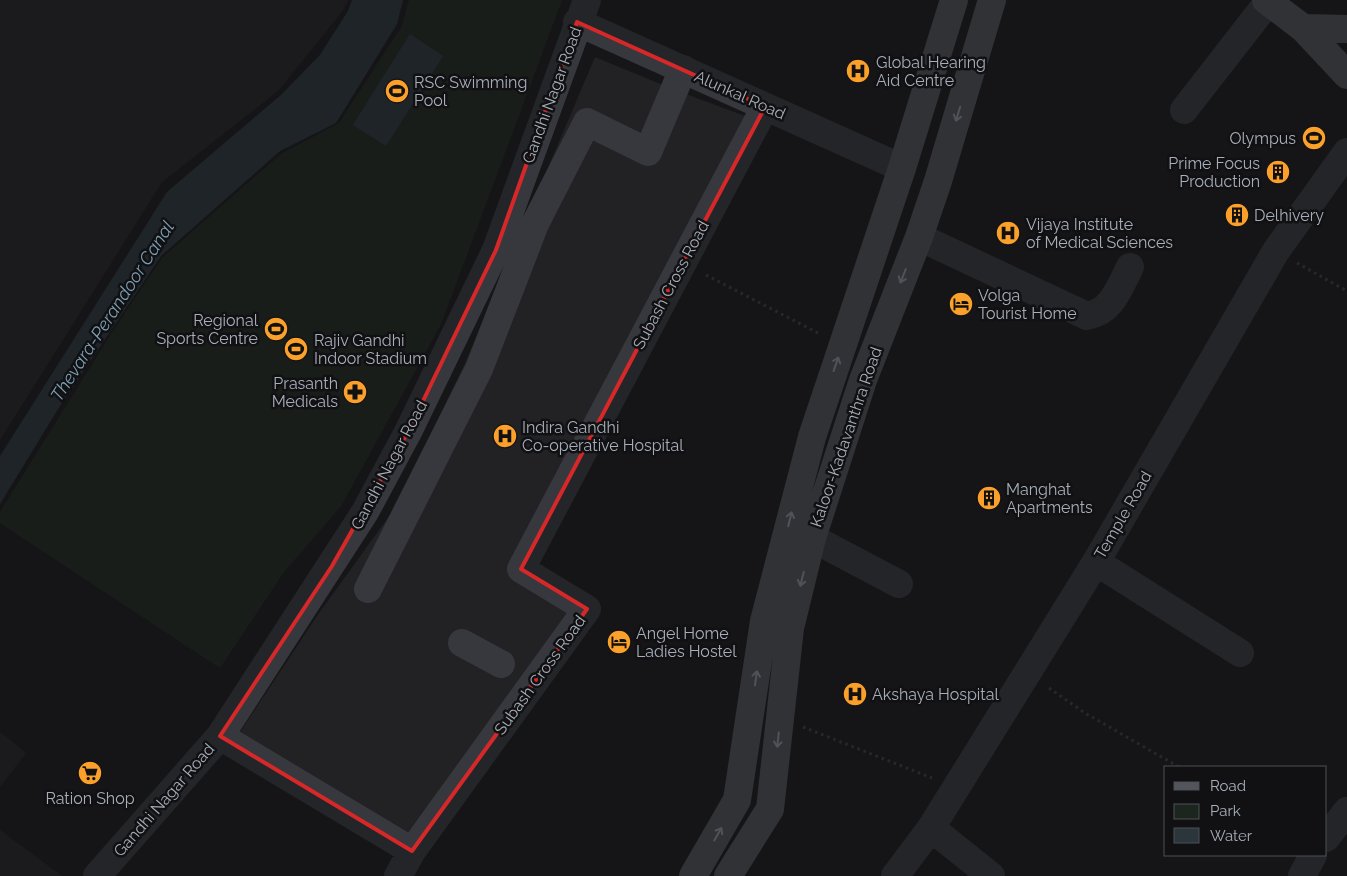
<svg xmlns="http://www.w3.org/2000/svg" width="1347" height="876" font-family="Raleway,sans-serif">
<style>
.built{fill:#222225}
.green{fill:#1d261e}
.water{fill:#2b363c}
.lines{fill:none;stroke-linecap:round;stroke-linejoin:round}
.path{stroke:#3c3f44;stroke-width:3;stroke-dasharray:2.5 4;stroke-linecap:butt}
.minor{stroke:#36383d;stroke-width:28}
.major{stroke:#52555c;stroke-width:28}
.oneway{stroke:#969ca6}
.marked{fill:none;stroke:#d62828;stroke-width:4;stroke-linejoin:round}
.labels{text-anchor:middle;dominant-baseline:central;stroke-width:5;stroke-linejoin:round;paint-order:stroke}
.poi-label{font-size:16px;fill:#a7aeb9;stroke:#111113;text-anchor:start}
.street-label{font-size:16px;fill:#a7aeb9;stroke:#111113}
.water-label{font-size:18px;font-style:italic;fill:#7ca0b5;stroke:#111113}
</style>
<rect width="100%" height="100%" fill="#161618"/>
<path class="built" d="M0,0H348L344,9L278,91L162,182L0,440Z
M595,57L675,90L745,116L511,572L575,612L501,714L406,835L236,738L319,613L395,508L465,363Z
M0,732L26,753L0,787Z
M0,830L62,876H0Z"/>
<path class="green" d="M409,0H562L441,324L341,506L284,572L220,668L0,523V512L111,334L162,258L281,154L339,123L402,26Z"/>
<path class="water" d="M352,0H403L397,24L336,123L280,151L161,256L58,409L0,504V456L167,192L281,95L320,55L348,11Z
M410,34L443,56L386,146L353,125Z"/>
<g class="lines">
<path class="path" d="M1297,263L1347,291
M706,275L820,334
M1049,688L1085,713L1179,767
M803,727L932,778"/>
<path class="minor" d="M577,22L902,168
M1184,110L1268,2
M919,237L1087,316C1112,312 1119,288 1130,267
M812,538L899,584
M1096,562L1240,653
M368,589L479,369L535,224L587,122L648,152L683,69
M462,643L501,664
M220,736L412,851L587,609L521,569L765,107
M931,828L991,876
M1326,838L1347,811
M97,876L220,736L365,512L409,430L496,250L587,0
M398,876L412,851
M895,876L931,828L1096,562L1276,251L1347,152
M1302,876L1313,855"/>
<path class="major" d="M1266,0L1303,28L1347,75
M1303,28L1347,29
M693,876L737,800L764,621L812,437L902,168L954,0
M728,876L770,809L790,628L812,538L863,380L919,237L938,181L992,0"/>
</g>
<defs><path id="oneway-shaft" d="M-6 0H5M1.5-3L5.5 0L1.5 3" fill="none" stroke-width="1.6" stroke-linecap="round" stroke-linejoin="round" transform="scale(1.25)"/></defs>
<g class="oneway">
<use href="#oneway-shaft" transform="translate(958 114) rotate(107)"/>
<use href="#oneway-shaft" transform="translate(903 276) rotate(112)"/>
<use href="#oneway-shaft" transform="translate(836 364) rotate(-71)"/>
<use href="#oneway-shaft" transform="translate(790 519) rotate(-76)"/>
<use href="#oneway-shaft" transform="translate(802 579) rotate(104)"/>
<use href="#oneway-shaft" transform="translate(756 678) rotate(-82)"/>
<use href="#oneway-shaft" transform="translate(778 740) rotate(96)"/>
<use href="#oneway-shaft" transform="translate(718 834) rotate(-60)"/>
</g>
<path d="M0 0H1347V876H0ZM577,22L765,107L521,569L587,609L412,851L220,736L332,566L409,430L496,250Z" fill="#161618" fill-opacity=".55" fill-rule="evenodd"/>
<path class="marked" d="M577,22L765,107L521,569L587,609L412,851L220,736L332,566L409,430L496,250Z"/>
<defs>
<g id="hospital-disc" transform="scale(1.25)"><circle r="9.5" fill="#fba02a" stroke="#111113"/><path d="M-5-5h3v3.5h4V-5h3V5h-3V1.5h-4V5h-3Z" fill="#111"/></g>
<g id="stadium-disc" transform="scale(1.25)"><circle r="9.5" fill="#fba02a" stroke="#111113"/><path d="M0-5a6.5 5 0 1 0 0 10a6.5 5 0 1 0 0-10ZM-3.5-1.8h7v3.6h-7Z" fill="#111"/></g>
<g id="building-disc" transform="scale(1.25)"><circle r="9.5" fill="#fba02a" stroke="#111113"/><path d="M-4-6H4V6H1V3H-1V6H-4ZM-2.5-4.3h1.7v1.8h-1.7ZM.8-4.3h1.7v1.8H.8ZM-2.5-1h1.7V.8h-1.7ZM.8-1h1.7V.8H.8Z" fill="#111"/></g>
<g id="hotel-disc" transform="scale(1.25)"><circle r="9.5" fill="#fba02a" stroke="#111113"/><path d="M-6-4.5h1.5V1H6V5H4.5V3h-9V5H-6ZM-4 0a1.8 1.8 0 1 1 3.6 0ZM.5 0V-2.5h3Q6-2.5 6 0Z" fill="#111"/></g>
<g id="pharmacy-disc" transform="scale(1.25)"><circle r="9.5" fill="#fba02a" stroke="#111113"/><path d="M-2-6h4v4h4v4h-4v4h-4v-4h-4v-4h4Z" fill="#111"/></g>
<g id="supermarket-disc" transform="scale(1.25)"><circle r="9.5" fill="#fba02a" stroke="#111113"/><path d="M-6-5.5h2.5l.6 2H6L4.5 2H-2.5L-4.4-4H-6ZM-1.5 3.2a1.3 1.3 0 1 0 .1 0ZM3 3.2a1.3 1.3 0 1 0 .1 0Z" fill="#111"/></g>
</defs>
<g fill-rule="evenodd">
<use href="#hospital-disc" x="858" y="71"/>
<use href="#stadium-disc" x="397" y="91"/>
<use href="#stadium-disc" x="1314" y="138"/>
<use href="#building-disc" x="1278" y="172"/>
<use href="#building-disc" x="1237" y="215"/>
<use href="#hospital-disc" x="1008" y="233"/>
<use href="#hotel-disc" x="961" y="304"/>
<use href="#stadium-disc" x="276" y="329"/>
<use href="#stadium-disc" x="296" y="349"/>
<use href="#pharmacy-disc" x="355" y="392"/>
<use href="#hospital-disc" x="505" y="436"/>
<use href="#building-disc" x="989" y="498"/>
<use href="#hotel-disc" x="619" y="642"/>
<use href="#hospital-disc" x="855" y="694"/>
<use href="#supermarket-disc" x="90" y="773"/>
</g>
<g class="labels">
<g class="poi-label">
<text x="876" y="62">Global Hearing<tspan x="876" dy="18">Aid Centre</tspan></text>
<text x="414" y="82">RSC Swimming<tspan x="414" dy="18">Pool</tspan></text>
<text x="1296" y="138" text-anchor="end">Olympus</text>
<text x="1260" y="163" text-anchor="end">Prime Focus<tspan x="1260" dy="18">Production</tspan></text>
<text x="1254" y="215">Delhivery</text>
<text x="1026" y="224">Vijaya Institute<tspan x="1026" dy="18">of Medical Sciences</tspan></text>
<text x="978" y="295">Volga<tspan x="978" dy="18">Tourist Home</tspan></text>
<text x="258" y="320" text-anchor="end">Regional<tspan x="258" dy="18">Sports Centre</tspan></text>
<text x="314" y="340">Rajiv Gandhi<tspan x="314" dy="18">Indoor Stadium</tspan></text>
<text x="338" y="383" text-anchor="end">Prasanth<tspan x="338" dy="18">Medicals</tspan></text>
<text x="522" y="427">Indira Gandhi<tspan x="522" dy="18">Co-operative Hospital</tspan></text>
<text x="1006" y="489">Manghat<tspan x="1006" dy="18">Apartments</tspan></text>
<text x="636" y="633">Angel Home<tspan x="636" dy="18">Ladies Hostel</tspan></text>
<text x="872" y="694">Akshaya Hospital</text>
<text x="90" y="798" text-anchor="middle">Ration Shop</text>
</g>
<g class="street-label">
<text transform="translate(552 95) rotate(-70)">Gandhi Nagar Road</text>
<text transform="translate(740 95) rotate(24)">Alunkal Road</text>
<text transform="translate(671 285) rotate(-62)">Subash Cross Road</text>
<text transform="translate(846 437) rotate(-71)">Kaloor-Kadavanthra Road</text>
<text transform="translate(389 465) rotate(-62)">Gandhi Nagar Road</text>
<text transform="translate(1123 515) rotate(-60)">Temple Road</text>
<text transform="translate(540 675) rotate(-54)">Subash Cross Road</text>
<text transform="translate(164 800) rotate(-49)">Gandhi Nagar Road</text>
</g>
<g class="water-label">
<text transform="translate(112 311) rotate(-57)">Thevara-Perandoor Canal</text>
</g>
</g>
<rect x="1164" y="766" width="162" height="90" fill="#111113" stroke="#4d5055"/>
<rect x="1174" y="782" width="25" height="8" fill="#52555c" stroke="#4d5055"/>
<text x="1210" y="791" font-size="15" fill="#a7aeb9">Road</text>
<rect x="1174" y="804" width="25" height="15" fill="#1d261e" stroke="#4d5055"/>
<text x="1210" y="816" font-size="15" fill="#a7aeb9">Park</text>
<rect x="1174" y="828" width="25" height="15" fill="#2b363c" stroke="#4d5055"/>
<text x="1210" y="841" font-size="15" fill="#a7aeb9">Water</text>
</svg>
